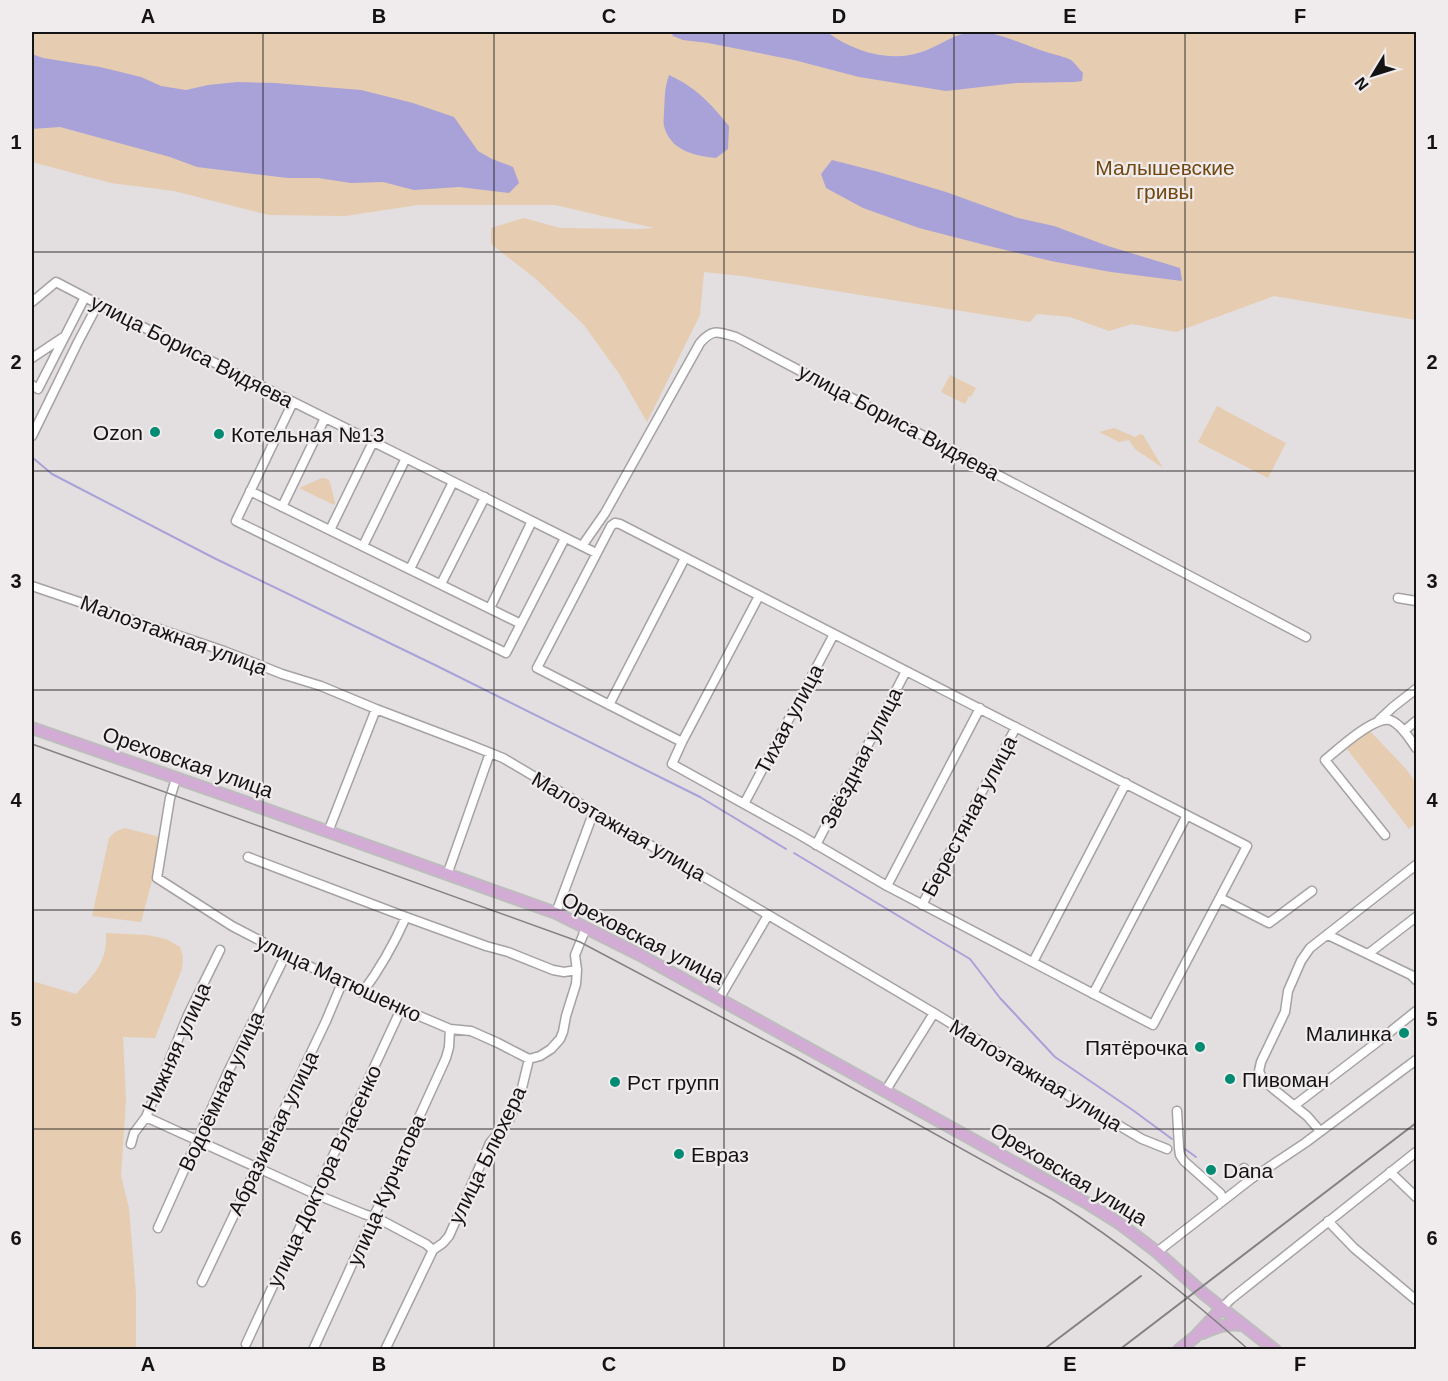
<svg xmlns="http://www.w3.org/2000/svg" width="1448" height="1381" font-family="Helvetica,sans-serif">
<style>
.green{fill:#e6ccb0}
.water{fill:#a8a2d8}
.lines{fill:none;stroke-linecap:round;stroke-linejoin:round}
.stream{stroke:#a8a2d8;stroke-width:2}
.minor-casing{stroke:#a6a2a3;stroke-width:11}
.major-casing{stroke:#bdbdbd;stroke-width:14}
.minor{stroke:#fff;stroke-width:8}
.major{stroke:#d3acd6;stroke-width:10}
.tram{stroke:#848182;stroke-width:1.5}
.rail{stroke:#848182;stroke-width:2}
.grid{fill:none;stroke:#141313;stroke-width:1.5;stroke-opacity:0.55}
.poi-dot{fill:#008b72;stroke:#f0ebec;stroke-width:2}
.labels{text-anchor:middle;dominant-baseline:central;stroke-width:4.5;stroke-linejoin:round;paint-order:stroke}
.park-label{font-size:21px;fill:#704810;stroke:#f0ebec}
.street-label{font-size:21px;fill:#141313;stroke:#f0ebec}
.poi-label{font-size:21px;fill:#141313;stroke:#f0ebec;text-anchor:start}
.neatline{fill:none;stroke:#141313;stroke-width:2}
.grid-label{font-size:20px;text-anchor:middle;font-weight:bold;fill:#141313}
</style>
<rect width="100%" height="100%" fill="#e3dedf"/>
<path class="green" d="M32,32H1416V320L1274,296L1176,332L1132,324L1109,331L1070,317L1037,314L1030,322L742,276L704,272L700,315L647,422L620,375L584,325L536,279L491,244V228L524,218L560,228L637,229L654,228L555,205H418L345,216L269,215L174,191L111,183L32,162Z
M950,375L976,388L971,397L969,396L965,404L941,392Z
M1217,406L1286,443L1268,478L1198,442Z
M1114,428L1135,437L1140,434L1143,435L1163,468L1135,449L1129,440L1119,442L1099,432Z
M322,478L328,479L330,482L335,503L334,505L299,488Z
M1369,730L1407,770L1416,783V823L1409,829L1347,749Z
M124,828L160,837L153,877L141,922L92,916L109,838L115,832Z
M106,933L147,935L166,939L180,947L183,957L182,969L155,1038L123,1037L126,1100L121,1176L129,1208L136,1294V1349H32V981L76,994C94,975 108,961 106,933Z"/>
<path class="water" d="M671,32H827C855,53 894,64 927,50C944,43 958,31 978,32C1000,33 1020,43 1040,50C1050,54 1061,55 1071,60C1075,63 1079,69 1083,73L1082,81L1074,82L1016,83L946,91L859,77L794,60L708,43L683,40L673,36Z
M32,54L43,58L100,67L141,77L161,86L186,90L208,85L237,82L275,83L361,90L413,103L454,117L478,151L492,159L513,167L519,183L509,193L459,187L414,190L383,182L351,183L318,178H288L197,167L170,157L60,127L32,129Z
M669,75C697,88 710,103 729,126L728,149L716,158C694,156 670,150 664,126C663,122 664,117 664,112C665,97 664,90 669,75Z
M832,160L879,172L946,192L1018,218L1054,226L1108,246L1180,268L1182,281L1111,272L1051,261L989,246L919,228L863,208L826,188L821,174Z"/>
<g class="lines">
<path class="stream" d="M33,458L52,474L214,558L437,666L700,797L786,849
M794,853L970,959L1000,998L1055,1057L1134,1111L1172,1139
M1185,1149L1196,1157"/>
<g class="minor-casing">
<path id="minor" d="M32,302L56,282L127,319L596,553
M32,358L65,336
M32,385L38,389L85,297
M293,402L236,521L506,653L565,538
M32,436L78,342L98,304
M250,491L521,624
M282,507L325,418
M330,530L373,442
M363,546L406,458
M582,546L605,513L700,343C713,328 718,332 736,337L1306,637
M410,569L453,482
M441,584L485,497
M32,586L224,651L282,674L321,686L376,709L468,744L503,758L934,1013L1079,1102L1142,1139L1167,1149
M1398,598L1416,601
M490,608L532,521
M609,705L685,558
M1379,720L1393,707L1416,689
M1404,731L1416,721
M682,742L537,668L611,526L615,523L620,524L1247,846L1153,1025L887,886L800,835L672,764L682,742L759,596
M176,779L170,798L157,878L232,926L342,983L450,1029L471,1031L498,1043L529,1059
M744,804L834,634
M328,832L376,709
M1385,835L1325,760C1338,749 1374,716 1390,720C1401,724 1410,739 1416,748
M816,845L906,671
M248,857L406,917L486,946L508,952L553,970L564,972L577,970
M447,875L490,753
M887,886L980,708
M1220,898L1269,923L1312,891
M922,905L1016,727
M556,913L594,811
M1328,935L1411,975L1416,980
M1368,954L1416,917
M1033,962L1126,783
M362,993C380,969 394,944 406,917
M1093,994L1187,815
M719,999L768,915
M886,1090L934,1013
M1295,1105L1380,1040L1416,1011
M1177,1111L1179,1148L1180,1155L1184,1161L1220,1193L1224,1200
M146,1117L315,1194L364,1214L379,1219L426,1244L433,1250
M1320,1131L1307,1116L1276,1091L1263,1080L1259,1071L1261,1062L1285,1012L1288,991L1301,961L1310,948L1416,865
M131,1144L134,1133L146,1117L188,1015L220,950
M1244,1168L1251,1179
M1390,1172L1416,1197
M1328,1221L1354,1248L1416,1300
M158,1228L228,1072L286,954
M1157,1252L1251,1179L1305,1143L1416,1060
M202,1282L326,1021L342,983
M1221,1309L1231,1299L1416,1152
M246,1344L401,1009
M313,1350L446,1058L449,1047L450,1029
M385,1350L433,1250L443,1243L449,1236L490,1143L510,1118L521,1092L529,1059L540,1056L551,1049L560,1039L563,1032L566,1016L576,984L577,970L575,955L586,928"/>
</g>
<g class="major-casing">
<path id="major" d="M32,728L251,804L556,913L640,955L1087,1203L1119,1223L1157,1252L1204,1294L1275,1350
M1203,1333C1216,1327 1227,1323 1242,1325
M1179,1350L1195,1337L1221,1309"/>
</g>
<use href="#minor" class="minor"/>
<use href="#major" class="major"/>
<path class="tram" d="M32,744L580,942L795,1056L1052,1199C1122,1243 1187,1295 1249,1350"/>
<path class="rail" d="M1043,1350L1141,1276
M1119,1350L1416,1123"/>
</g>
<path class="grid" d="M263,32V1350M494,32V1350M724,32V1350M954,32V1350M1185,32V1350M32,252H1416M32,471H1416M32,690H1416M32,910H1416M32,1129H1416"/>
<g class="poi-dot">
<circle cx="155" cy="432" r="6"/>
<circle cx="219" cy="434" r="6"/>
<circle cx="1404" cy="1033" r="6"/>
<circle cx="1200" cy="1047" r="6"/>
<circle cx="1230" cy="1079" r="6"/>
<circle cx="615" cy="1082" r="6"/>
<circle cx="679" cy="1154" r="6"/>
<circle cx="1211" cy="1170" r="6"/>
</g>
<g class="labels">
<g class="park-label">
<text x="1165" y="167">Малышевские<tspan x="1165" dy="24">гривы</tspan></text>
</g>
<g class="street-label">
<text transform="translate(192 351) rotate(27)">улица Бориса Видяева</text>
<text transform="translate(899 422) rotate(28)">улица Бориса Видяева</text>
<text transform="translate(174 635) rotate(20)">Малоэтажная улица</text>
<text transform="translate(789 719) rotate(-62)">Тихая улица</text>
<text transform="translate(861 758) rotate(-63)">Звёздная улица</text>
<text transform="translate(188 762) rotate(19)">Ореховская улица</text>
<text transform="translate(969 816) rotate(-62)">Берестяная улица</text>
<text transform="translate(619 826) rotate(30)">Малоэтажная улица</text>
<text transform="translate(643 938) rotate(27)">Ореховская улица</text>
<text transform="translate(339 978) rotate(25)">улица Матюшенко</text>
<text transform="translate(176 1047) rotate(-66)">Нижняя улица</text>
<text transform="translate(1036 1075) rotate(31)">Малоэтажная улица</text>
<text transform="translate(221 1091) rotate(-65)">Водоёмная улица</text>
<text transform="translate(273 1133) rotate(-64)">Абразивная улица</text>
<text transform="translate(487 1155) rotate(-64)">улица Блюхера</text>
<text transform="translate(1069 1174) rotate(31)">Ореховская улица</text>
<text transform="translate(324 1176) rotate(-65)">улица Доктора Власенко</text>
<text transform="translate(386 1190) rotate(-66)">улица Курчатова</text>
</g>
<g class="poi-label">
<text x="143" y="432" text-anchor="end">Ozon</text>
<text x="231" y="434">Котельная №13</text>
<text x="1392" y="1033" text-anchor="end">Малинка</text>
<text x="1188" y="1047" text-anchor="end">Пятёрочка</text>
<text x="1242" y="1079">Пивоман</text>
<text x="627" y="1082">Рст групп</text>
<text x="691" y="1154">Евраз</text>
<text x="1223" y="1170">Dana</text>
</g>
</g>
<rect width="1448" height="1381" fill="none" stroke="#f0ebec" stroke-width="66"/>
<g transform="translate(1373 75) rotate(232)" stroke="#f0ebec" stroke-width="4.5" paint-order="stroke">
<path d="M0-4.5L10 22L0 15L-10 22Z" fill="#141313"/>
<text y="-9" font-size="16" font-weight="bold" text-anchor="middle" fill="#141313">N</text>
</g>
<rect x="33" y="33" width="1382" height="1315" class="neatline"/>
<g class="grid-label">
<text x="148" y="23">A</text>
<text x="379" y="23">B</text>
<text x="609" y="23">C</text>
<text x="839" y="23">D</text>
<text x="1070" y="23">E</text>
<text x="1300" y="23">F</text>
<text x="16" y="149">1</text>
<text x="1432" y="149">1</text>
<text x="16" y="369">2</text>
<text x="1432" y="369">2</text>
<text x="16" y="588">3</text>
<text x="1432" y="588">3</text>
<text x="16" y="807">4</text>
<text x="1432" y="807">4</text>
<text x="16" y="1026">5</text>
<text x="1432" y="1026">5</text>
<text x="16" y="1245">6</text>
<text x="1432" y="1245">6</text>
<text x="148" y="1371">A</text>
<text x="379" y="1371">B</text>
<text x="609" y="1371">C</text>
<text x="839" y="1371">D</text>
<text x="1070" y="1371">E</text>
<text x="1300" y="1371">F</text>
</g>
</svg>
